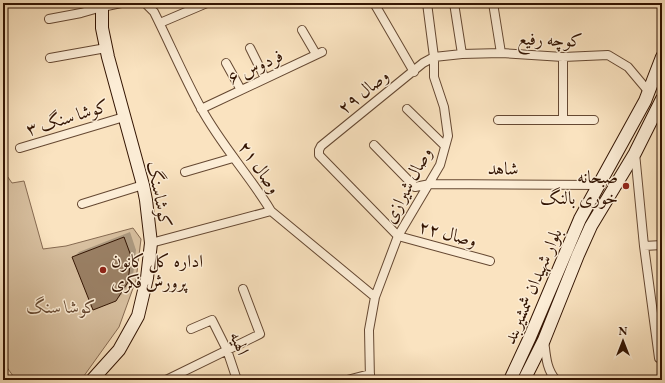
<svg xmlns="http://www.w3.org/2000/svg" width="665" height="383" font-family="'EB Garamond',Amiri,serif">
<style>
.green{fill:#d8c0a0;stroke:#866a51}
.shadow{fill:#0003}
.building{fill:#9a8065;stroke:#331402}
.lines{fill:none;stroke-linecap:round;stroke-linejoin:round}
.street-casing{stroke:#654832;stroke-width:10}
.secondary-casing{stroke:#331402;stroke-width:14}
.street{stroke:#fcedd6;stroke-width:8}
.secondary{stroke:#fcedd6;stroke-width:12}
.poi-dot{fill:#8f2418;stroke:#fcedd6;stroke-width:1.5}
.labels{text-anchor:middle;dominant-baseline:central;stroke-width:3;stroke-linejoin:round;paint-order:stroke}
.street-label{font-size:18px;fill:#331402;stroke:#fcedd6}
.poi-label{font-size:18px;fill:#331402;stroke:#fcedd6;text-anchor:end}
.park-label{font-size:18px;font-style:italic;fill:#654831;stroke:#fcedd6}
</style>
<rect width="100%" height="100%" fill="#fae3c0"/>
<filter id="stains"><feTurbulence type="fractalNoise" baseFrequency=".005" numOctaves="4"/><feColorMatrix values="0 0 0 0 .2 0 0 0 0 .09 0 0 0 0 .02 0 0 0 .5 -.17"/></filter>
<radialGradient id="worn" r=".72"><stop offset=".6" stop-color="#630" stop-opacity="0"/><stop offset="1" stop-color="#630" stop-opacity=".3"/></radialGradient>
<path class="green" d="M3,170L12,183L24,181L43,249L66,246L133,228L141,239L136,280L119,327L81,380H16L3,362Z"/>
<path class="shadow" d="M130,232L136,250L133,276L122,294L116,300L73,258L79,252Z"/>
<path class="building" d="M124,237L131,256L128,282L116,301L93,310L72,257Z"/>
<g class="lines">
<g class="street-casing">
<path id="street" d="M145,3L154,12C170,44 184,77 201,108C221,145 250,176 271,211L375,297
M374,3L414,72
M454,3L462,54
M493,3L501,53
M49,19L81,13L102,7L121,3
M160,23L207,3
M302,30L316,54
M250,48L265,78
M50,58L106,48
M226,63L241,90
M201,109L322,52
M407,109L445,146
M498,120H594
M563,120V57
M374,145L415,187L430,184L600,185
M20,148L124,117
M635,153L644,246L659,358H662
M185,172L233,158
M82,204L143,185
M151,243L271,211
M644,246L662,245
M490,261L398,236L319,155V150L321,146L423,63L434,57L462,54L501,53L563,57L608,55L628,67L649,92
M191,329L212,320L227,350L237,380
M544,340C546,355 546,369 556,380
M166,380L260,334L243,289
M347,380L370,374
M370,380L369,330L375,297L398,236L440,165L448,136L444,107L434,77V57L427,3"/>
</g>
<g class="secondary-casing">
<path id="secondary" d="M92,380L119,350L138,316L147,278L151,243L146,200L143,185L108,57L102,28V3
M510,380L530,337L580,219L645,101L662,57
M524,380L544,340L578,255L591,226L635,153L662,99"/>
</g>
<use href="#street" class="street"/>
<use href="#secondary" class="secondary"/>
</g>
<g class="poi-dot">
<circle cx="626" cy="186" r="4"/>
<circle cx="103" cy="270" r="4"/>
</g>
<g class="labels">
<g class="street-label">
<text transform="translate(550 39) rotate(2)">کوچه رفیع</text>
<text transform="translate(255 66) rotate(-25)">فردوس ۶</text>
<text transform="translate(363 91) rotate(-39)">وصال ۲۹</text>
<text transform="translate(67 117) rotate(-17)">کوشا سنگ ۳</text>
<text transform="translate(260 167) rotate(55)">وصال ۲۱</text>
<text transform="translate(503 168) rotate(1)">شاهد</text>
<text transform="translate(407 185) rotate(-62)">وصال شیرازی</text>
<text transform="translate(160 194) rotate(79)">کوشاسنگ</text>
<text transform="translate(448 233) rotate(15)">وصال ۲۲</text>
<text transform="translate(532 286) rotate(-67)">بلوار شهیدان شمشیربند</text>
<text transform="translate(240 343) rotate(68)">الهیه</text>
</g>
<g class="poi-label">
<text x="618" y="176">صبحانه<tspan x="618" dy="21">خوری بالنگ</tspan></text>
<text x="111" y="260" text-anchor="start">اداره کل کانون<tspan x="111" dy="21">پرورش فکری</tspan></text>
</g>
<g class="park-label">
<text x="62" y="306">کوشا سنگ</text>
</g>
</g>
<rect width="665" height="383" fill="none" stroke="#fae3c0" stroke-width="16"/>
<rect x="4" y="4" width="657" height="375" fill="none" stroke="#331402" stroke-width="2"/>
<rect x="8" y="8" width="649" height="367" fill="none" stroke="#331402"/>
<g transform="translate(623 341)" stroke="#fcedd6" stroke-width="3" paint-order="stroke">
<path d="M0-3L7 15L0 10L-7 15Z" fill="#331402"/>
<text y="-6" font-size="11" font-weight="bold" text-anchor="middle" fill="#331402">N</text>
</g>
<rect width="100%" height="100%" filter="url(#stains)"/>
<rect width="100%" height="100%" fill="url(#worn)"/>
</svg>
